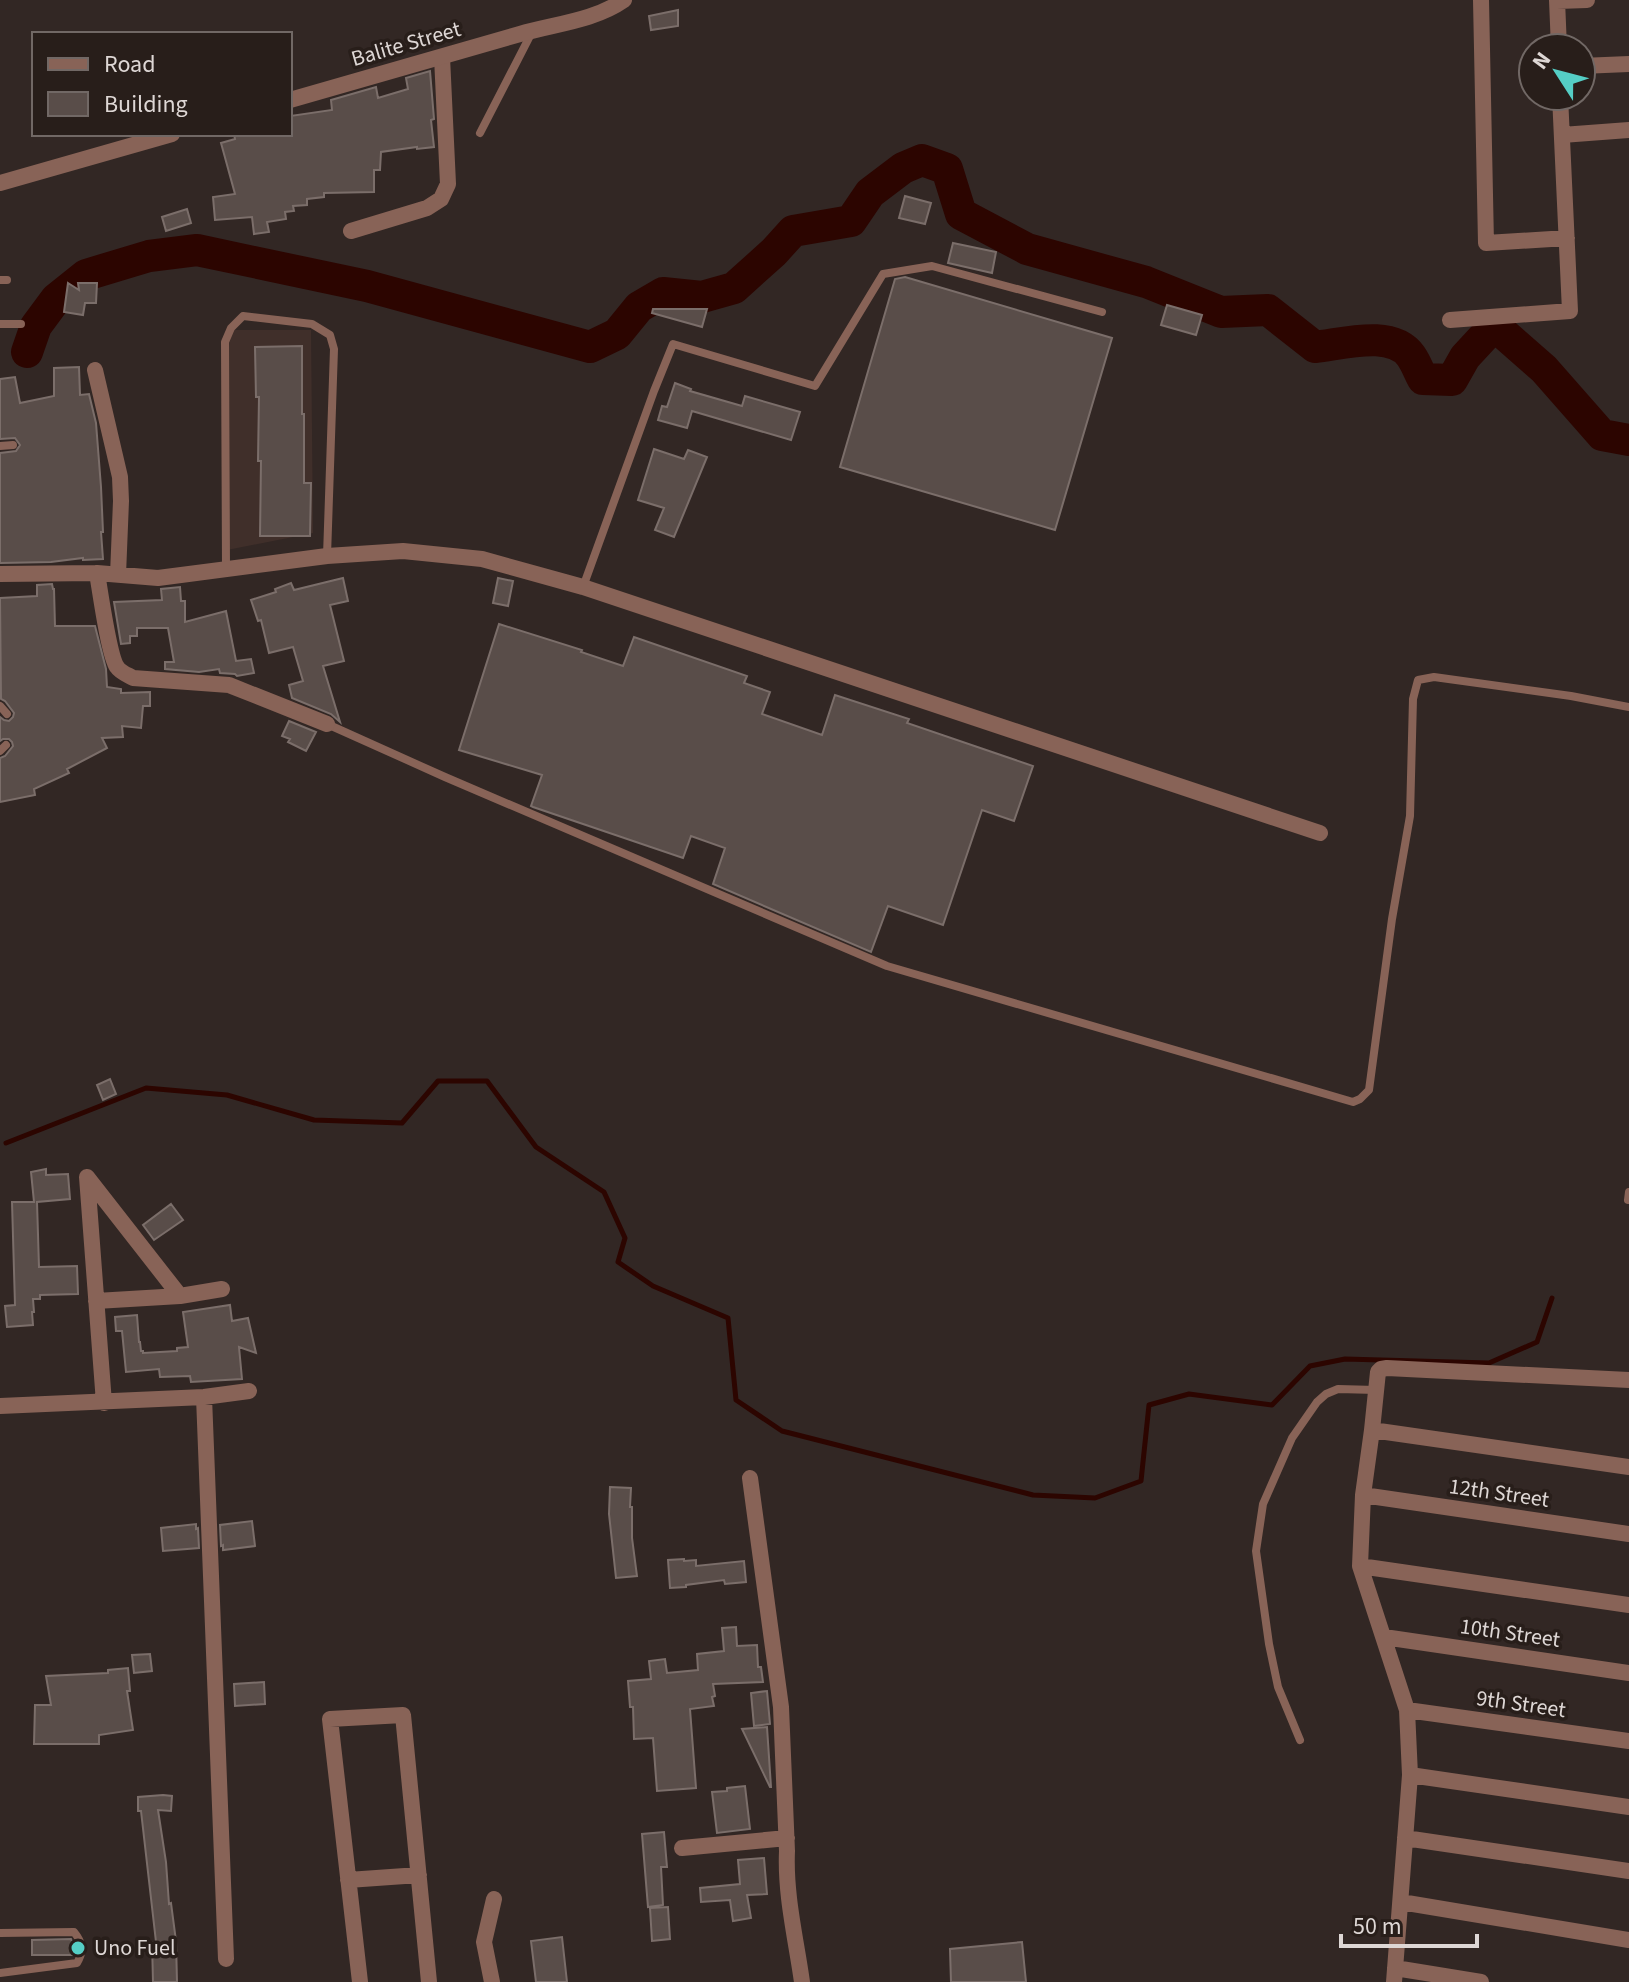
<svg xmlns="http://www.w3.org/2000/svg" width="1629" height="1982" font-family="'Source Sans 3',sans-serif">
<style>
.built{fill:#402f2a}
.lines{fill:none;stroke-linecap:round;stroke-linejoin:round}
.stream{stroke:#2c0500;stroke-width:5}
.river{stroke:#2c0500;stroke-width:32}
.building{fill:#594d49;stroke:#7b6e6a;stroke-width:2}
.service{stroke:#886357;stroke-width:8}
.minor{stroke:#886357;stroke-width:16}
.tertiary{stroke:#886357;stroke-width:16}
.poi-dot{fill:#55cec5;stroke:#281e1a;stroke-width:3}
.labels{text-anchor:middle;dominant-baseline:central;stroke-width:7;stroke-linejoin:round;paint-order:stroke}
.street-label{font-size:22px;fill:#ded7d5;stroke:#281e1a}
.poi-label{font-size:22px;fill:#ded7d5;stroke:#281e1a;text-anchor:start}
</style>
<rect width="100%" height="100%" fill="#322724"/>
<path class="built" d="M229,330H311L313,533L227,550Z"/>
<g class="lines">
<path class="stream" d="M6,1143L146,1088L227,1095L314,1120L402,1123L438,1081H487L536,1147L604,1192L625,1238L618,1262L653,1286L728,1318L736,1400L782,1431L1033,1495L1095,1498L1141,1481L1149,1405L1189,1394L1272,1405L1310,1366L1345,1359L1489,1363L1537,1342L1552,1298"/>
<path class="river" d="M27,352L36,326L56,299L86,275L149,256L197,250L367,286L590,347L617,334L639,307L663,293L702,297L734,288L774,252L793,231L851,221L870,193L903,168L922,160L947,169L961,214L1027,249L1146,282L1221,312L1268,310L1315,347C1343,344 1392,329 1411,356C1416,363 1419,372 1423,379L1452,380L1465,357L1490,330L1503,333L1544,369L1602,435L1629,440"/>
</g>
<path class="building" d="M678,10V26L651,30L649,16Z
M430,71L434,119L431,120L434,147L417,149V147L381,152L380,170H374V192L324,193V197L307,199V205L293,206L294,211L285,212L286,219L267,222L269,232L254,234L252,217L215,220L213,197L235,194L221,143L235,139L234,134H290V116L332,110L331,100L376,87L378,98L408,89L406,78Z
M905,196L931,203L925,224L899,218Z
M187,209L191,223L166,231L162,217Z
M953,243L996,252L992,273L948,263Z
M905,277L1112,338L1055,530L840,467L895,279Z
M68,283L79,290L78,283H97L96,303H85L83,315L64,312Z
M1167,305L1202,315L1196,335L1161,325Z
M653,309H707L702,327L652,313Z
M302,346V414H304V483H311L310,536H260L261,461H258L259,397H256L255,347Z
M79,367L80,395L89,394L96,423L101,487L103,532H101L103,559L83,560V558L51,562L0,563V453L16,451L20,445L15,438L0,439V379L15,377L20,403L54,396V368Z
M675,383L691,389L690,391L742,406L745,396L800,412L791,440L692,411L687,428L658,420L662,406L667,407Z
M654,449L684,459L688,450L707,457L674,537L655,530L664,508L638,500Z
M343,578L348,601L330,605L344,661L323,666L340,722L331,714L292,698L289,685L303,681L293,647L269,653L261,620L258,621L251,600L276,592L275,589L291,583L294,590Z
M498,578L513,581L508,606L493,603Z
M52,584L53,589H54L55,626H95L106,669L107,687L121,689V693L150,692V706H143L141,728L122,726L123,737L102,738L107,748L67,769L69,773L34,789L35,795L0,802V758L5,756L13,746L12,742L9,739H3L0,741V717L4,720L9,721L13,717L14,713L5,701L1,699L0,598L37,596V585Z
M180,587L181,601H185V622L226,611L236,661L251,659L254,673L237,676L235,674L220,673L219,669L199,672L165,669V662H174L168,628H137V636H130V643L121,644L114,602L162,600L161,589Z
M499,624L582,650L581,652L623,666L634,637L747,676L744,683L770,692L762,714L822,735L835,695L909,719L907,723L1033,766L1014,821L982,810L943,925L888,906L871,952L713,884L725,848L691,836L683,858L533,807L531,806L542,775L459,750Z
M289,721L316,732L306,751L288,742L290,739L282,736Z
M110,1079L116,1094L103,1100L97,1085Z
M46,1169V1175L68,1174L70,1199L37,1202L39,1267L77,1266L78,1294L40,1295V1299H33L34,1312H32L33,1325L7,1327L5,1306L15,1305L12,1202H34L31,1172Z
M171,1204L183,1220L154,1240L143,1225Z
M230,1305L232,1321L248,1318L256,1353L239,1347L242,1379L191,1382L190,1376L160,1377L159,1369L126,1372L122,1331H116L115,1317L137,1315L139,1342H140L141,1351H143V1353L177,1351V1348L188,1347L183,1312Z
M610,1487L631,1488L630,1507H632V1538L637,1576L616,1578L609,1514Z
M252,1521L255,1546L223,1550V1545L221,1546L220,1525Z
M196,1524V1529L198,1528L199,1548L163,1551L161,1528Z
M684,1559V1561L696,1560V1566L744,1561L746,1582L725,1584L724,1580L686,1585V1587L670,1588L668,1560Z
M736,1627L737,1646L757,1645L758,1667H761L763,1682L713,1684L715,1696L712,1697L714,1706L690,1709L696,1788L657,1791L653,1738L634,1739L633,1707H630L628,1681L651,1679L649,1661L665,1659L667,1673L698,1670L697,1654L724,1651L722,1628Z
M150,1654L152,1671L134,1673L132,1655Z
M128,1668L130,1691H127L133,1730L99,1735V1744H34L35,1705H51L46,1676L108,1673V1670Z
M264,1682L265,1704L235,1706L234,1684Z
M767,1691L770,1724L754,1726L751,1693Z
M767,1727L771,1787H770L742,1729Z
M745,1786L750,1829L717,1833L712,1792L727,1791V1788Z
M163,1795L172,1796L171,1811L158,1810L166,1862L169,1904L171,1903L176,1941L177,1982H153L152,1942H156L141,1811H138V1797Z
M664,1832L667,1867H661L663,1905L648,1907L642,1834Z
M764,1858L767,1894L747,1895L751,1918L733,1921L730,1900L701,1902L700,1888L740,1884L738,1860Z
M668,1907L670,1939L652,1941L650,1908Z
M562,1937L567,1982H536L531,1941Z
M71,1939L74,1948L73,1955H32V1940Z
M1022,1942L1026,1982H951L950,1949Z"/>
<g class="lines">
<path class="service" d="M480,133L531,34
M0,280H7
M0,324H21
M0,446L13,445
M226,569L225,342L231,328L243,316L312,324L330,335L334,349L327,556
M583,587L654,391L673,344L815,386L883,274L932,266L1102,312
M0,706L7,714
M327,724L445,777L887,966L1353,1102L1360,1099L1369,1090L1392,919L1410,816L1413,699L1418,680L1434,677L1571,696L1629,707
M0,751L6,745
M1628,1200L1629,1192
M1300,1740L1278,1687L1269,1644L1256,1551L1263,1504L1292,1438L1317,1402L1326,1394L1338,1389L1376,1390
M0,1933L74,1932C83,1943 84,1951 77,1963L0,1973"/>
<path class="minor" d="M1481,0L1486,243L1567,238
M1557,0L1559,48
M1557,1L1587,0
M1581,66L1629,64
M1562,135L1629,130
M351,231L427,208L441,199L448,184L442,57
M1450,320L1570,311L1560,96
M95,370L120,477L121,501L118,575
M97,573C100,590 109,656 117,667C120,672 128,675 133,678L229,685L327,724
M0,574L97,573L158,578L327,556L403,551L482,559L583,587L1320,833
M96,1301L180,1296L222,1289
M204,1397L226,1959
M104,1403L87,1177L180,1296
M0,1406L204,1397L249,1391
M1372,1430L1629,1467
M750,1478L781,1707L787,1851C785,1895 796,1939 802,1982
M1363,1495L1629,1534
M1360,1566L1629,1605
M1384,1637L1629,1673
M1407,1710L1629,1741
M1410,1775L1629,1807
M1405,1838L1629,1871
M682,1848L787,1838
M348,1880L419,1875
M1401,1902L1629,1940
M1395,1968L1481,1982
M360,1982L330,1719L403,1715L429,1982
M492,1982L484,1942L494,1899
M1394,1982L1410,1775L1407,1710L1360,1566L1363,1495L1372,1430L1378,1372L1381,1369L1387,1368L1629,1380"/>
<path class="tertiary" d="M290,100C367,78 443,56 520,34C554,24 594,21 624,0
M0,183L172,134"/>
</g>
<circle class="poi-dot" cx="78" cy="1948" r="8"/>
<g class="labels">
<g class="street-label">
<text transform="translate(406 44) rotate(-16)">Balite Street</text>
<text transform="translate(1499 1493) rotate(8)">12th Street</text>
<text transform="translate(1510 1633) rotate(8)">10th Street</text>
<text transform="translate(1521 1704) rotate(8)">9th Street</text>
</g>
<g class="poi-label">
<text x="94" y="1948">Uno Fuel</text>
</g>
</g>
<rect x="32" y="32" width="260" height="104" fill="#281e1a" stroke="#716865" stroke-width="2"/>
<rect x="48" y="58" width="40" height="12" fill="#886357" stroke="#716865" stroke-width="2"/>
<text x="104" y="72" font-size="24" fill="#ded7d5">Road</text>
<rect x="48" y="92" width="40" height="24" fill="#594d49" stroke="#716865" stroke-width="2"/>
<text x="104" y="112" font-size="24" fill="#ded7d5">Building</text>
<g transform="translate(1557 72) rotate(306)"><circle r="38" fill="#281e1a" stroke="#716865" stroke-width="2"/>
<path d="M0-6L14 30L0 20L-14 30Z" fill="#55cec5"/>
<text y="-12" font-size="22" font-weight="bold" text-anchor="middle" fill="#ded7d5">N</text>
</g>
<path d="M1341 1934v12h136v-12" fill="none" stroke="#ded7d5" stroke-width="4"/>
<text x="1353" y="1934" font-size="24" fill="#ded7d5" stroke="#281e1a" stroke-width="6" paint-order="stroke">50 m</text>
</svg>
